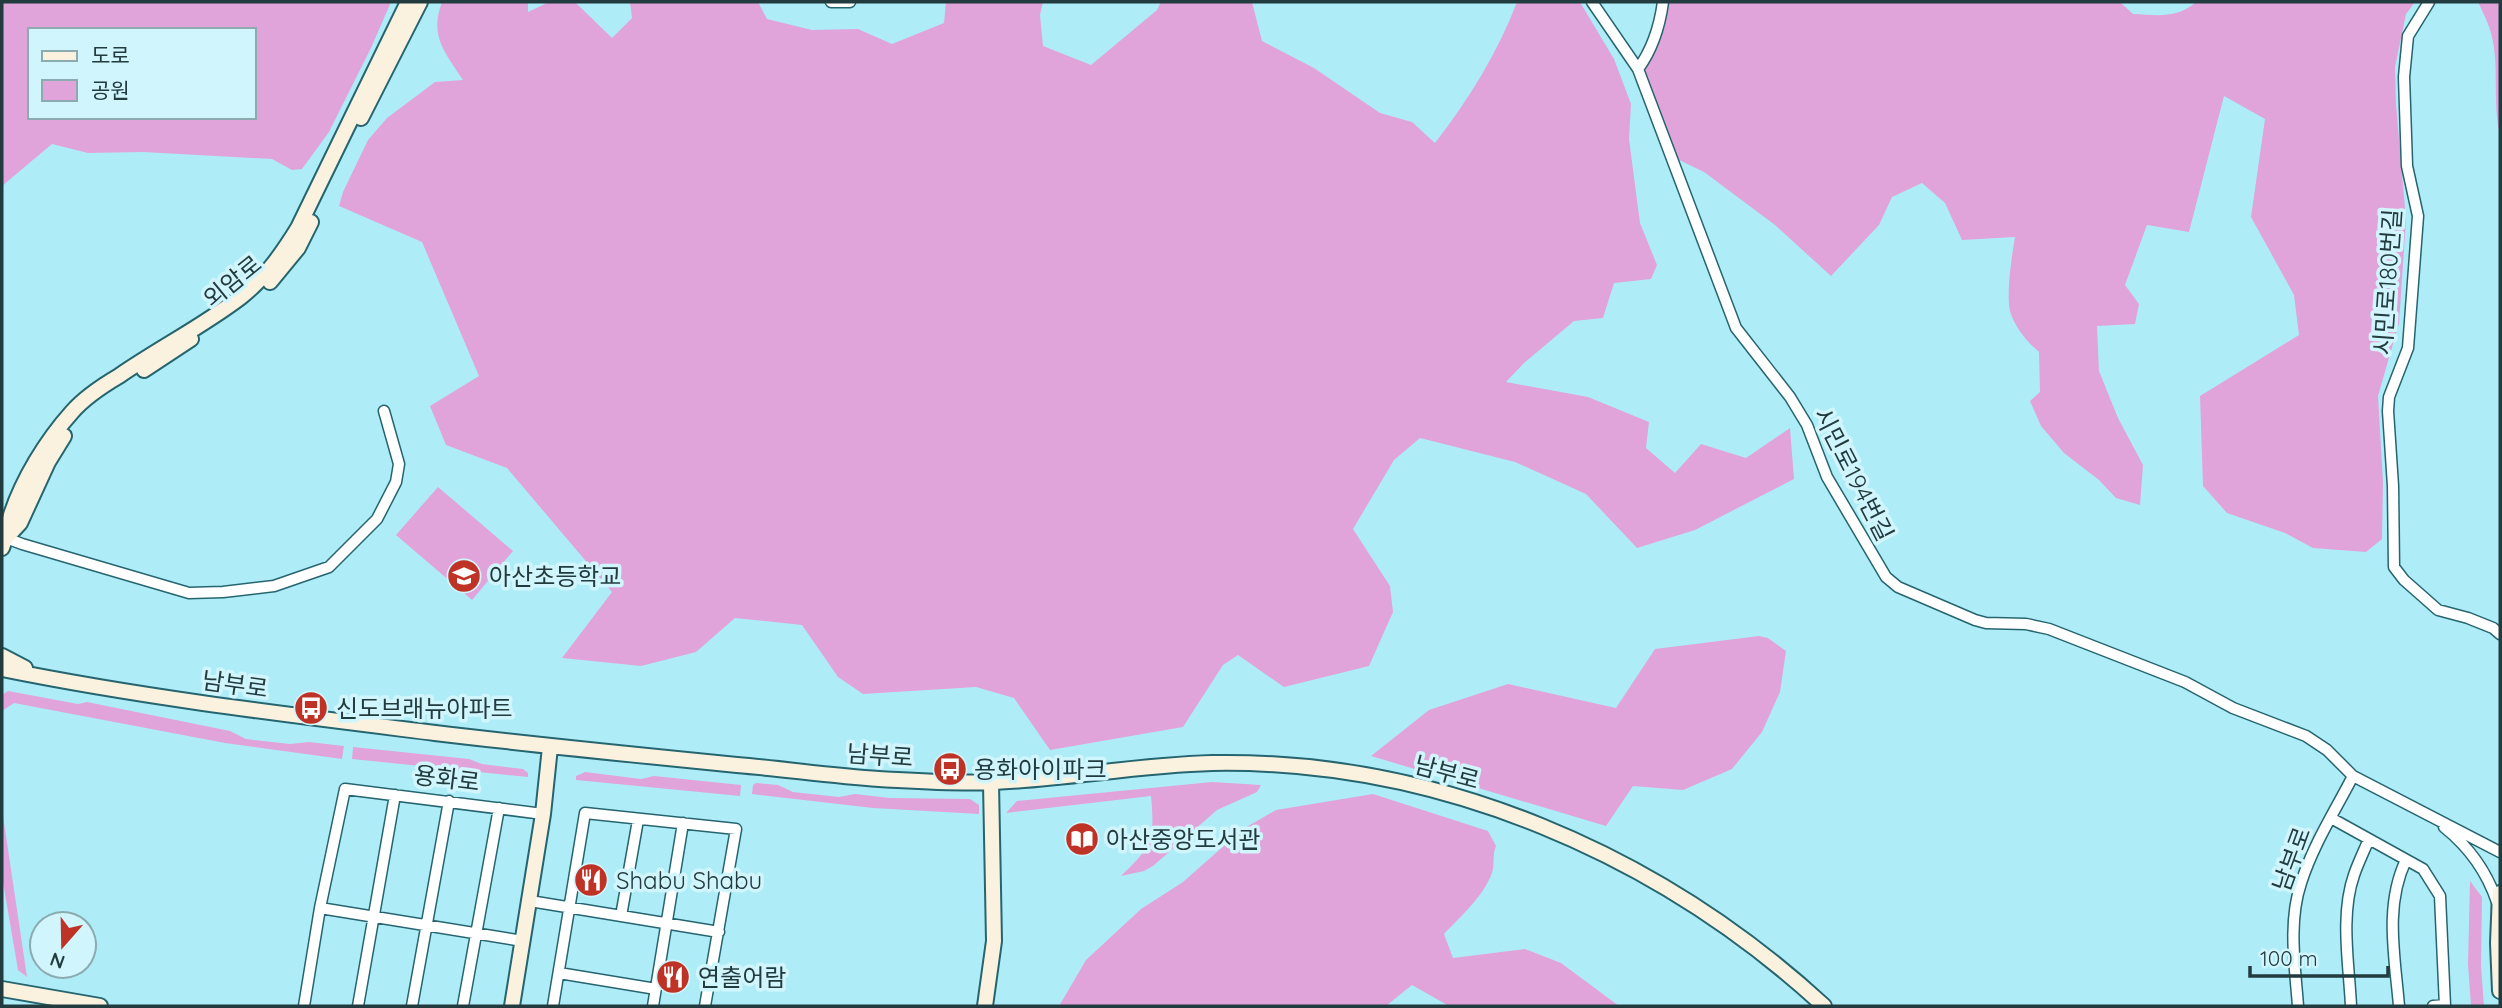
<svg xmlns="http://www.w3.org/2000/svg" width="2502" height="1008" font-family="Quicksand,'Noto Sans KR',sans-serif">
<style>
.green{fill:#e0a4db;fill-rule:evenodd}
.lines{fill:none;stroke-linecap:round;stroke-linejoin:round}
.street-casing{stroke:#26656f;stroke-width:13}
.secondary-casing{stroke:#26656f;stroke-width:18}
.street{stroke:#fff;stroke-width:10}
.secondary{stroke:#faf2de;stroke-width:14}
.labels{text-anchor:middle;dominant-baseline:central;stroke-width:7;stroke-linejoin:round;paint-order:stroke}
.street-label{font-size:24px;fill:#213b3f;stroke:#d1f5fc}
.poi-label{font-size:24px;fill:#213b3f;stroke:#d1f5fc;text-anchor:start}
</style>
<rect width="100%" height="100%" fill="#aeedf8"/>
<path class="green" d="M2,2H391L371,48L329,132L302,169L292,170L272,159L143,152L88,153L52,144L2,186ZM30,30H254V117H30Z
M442,2H528V12L549,2H575L612,38L632,18L630,2H758L767,19L812,30L858,29L892,44L944,23L946,2H1043L1040,15L1043,46L1091,65L1157,10L1161,2H1252L1262,41L1314,68L1380,113L1412,122L1435,143C1469,99 1497,54 1517,2H1580L1614,59L1631,104L1629,139L1640,223L1657,265L1651,279L1614,283L1603,318L1574,321L1524,363L1506,382L1588,397L1649,422L1646,448L1675,473L1701,444L1746,458L1790,428L1794,479L1695,530L1637,548L1586,494L1515,462L1420,438L1394,460L1353,529L1390,586L1393,612L1369,666L1284,687L1238,655L1223,665L1183,727L1050,750L1014,698L976,687L863,694L838,677L802,625L735,618L696,652L641,666L562,658L612,592L507,468L446,445L430,406L479,376L422,242L339,206L343,192L368,140L387,118L435,82L463,80C445,52 429,36 442,2Z
M1657,2H2120L2133,14C2157,15 2177,19 2196,2H2415L2406,14L2395,67L2396,104L2406,220L2399,323L2378,396L2383,482L2382,539L2366,552L2313,548L2285,533L2227,513L2203,486L2200,396L2299,335L2294,295L2251,217L2265,119L2224,96L2189,232L2147,225L2125,285L2139,304L2135,324L2097,326L2099,371L2118,418L2143,465L2140,505L2116,498L2099,480L2064,453L2041,426L2030,401L2040,392L2039,352C2027,342 2014,326 2010,311C2006,293 2012,255 2015,237L1962,240L1945,203L1922,183L1892,197L1879,225L1831,276L1775,225L1704,172L1675,158L1639,75L1653,34Z
M2478,2H2500V135C2492,102 2500,66 2491,33C2488,23 2483,12 2478,2Z
M438,487L513,551L472,600L396,535Z
M1759,636L1768,638L1786,651L1780,692L1762,732L1732,769L1683,790L1633,786L1606,826L1371,756L1429,710L1508,684L1616,708L1655,649Z
M8,691L78,704L87,702L230,731L246,739L290,744L309,742L344,746L342,759L225,743L14,703L2,711V695Z
M353,747L469,759L482,764L523,769L528,773V777L352,759Z
M585,772L641,779L654,776L741,785L740,796L576,780V776Z
M1212,782L1261,785L1257,792L1217,810L1153,866L1144,871L1121,876C1152,847 1155,838 1151,796L1006,813L1017,801Z
M756,783L778,785L793,792L839,797L855,794L890,798L970,799L979,805V814L873,808L752,794L753,785Z
M1373,794L1488,831L1496,846C1492,855 1495,864 1492,873C1483,897 1461,916 1444,934L1453,958L1525,949L1561,963L1619,1006H1449L1412,985L1386,1006H1059L1086,960L1141,909L1183,882L1243,829L1276,810Z
M2,809L27,977L18,970L2,876Z
M2470,881L2482,897L2481,966L2484,1006H2471L2468,964Z"/>
<g class="lines">
<g class="street-casing">
<path id="street" d="M831,2H850
M1592,2L1638,69L1736,328L1790,397L1807,425L1827,477L1886,577L1898,587L1975,620L1986,623L2026,624L2049,629L2185,682L2233,708L2306,736L2327,750L2353,776L2500,852
M2429,2L2408,36L2404,77L2407,166L2418,216L2408,348L2389,397L2388,411L2393,486L2394,567L2404,580L2438,610L2468,618L2493,628L2500,634
M1638,69C1652,50 1660,24 1663,2
M6,538L22,544L189,593L223,592L274,586L329,567L377,519L396,482L399,464L384,411
M2331,818L2423,869L2440,896L2445,1006
M2444,827C2469,847 2487,872 2497,902
M530,901L719,932
M320,908L523,941
M621,916L638,820
M559,973L656,989
M304,1006L320,908L345,789L543,814
M358,1006L395,795
M412,1006L449,801
M463,1006L499,808
M553,1006L585,813L736,829L705,1006
M653,1006L683,823
M2298,1006C2295,966 2288,922 2301,883C2313,845 2335,811 2353,776
M2351,1006C2349,964 2340,915 2354,875C2358,863 2364,851 2369,839
M2399,1006C2395,957 2384,906 2406,860
M2433,1006L2445,1005"/>
</g>
<g class="secondary-casing">
<path id="secondary" d="M361,118L420,2
M270,282L298,248L311,222
M144,370L191,339
M6,538L20,523L48,462L64,436
M2,548C6,538 6,528 10,518C22,480 46,441 72,412C85,397 102,386 119,376C158,349 203,326 241,297C265,278 282,254 298,228L408,2
M2,656L25,668
M2,669C145,698 290,715 435,733C535,745 636,755 737,765C785,769 832,776 879,779C917,781 956,784 994,782C1066,779 1138,765 1212,763C1439,759 1659,854 1824,1006
M2500,893L2498,943L2500,991
M2,989L100,1006
M512,1006L543,814L550,747
M985,1006L994,941L991,783"/>
</g>
<use href="#street" class="street"/>
<use href="#secondary" class="secondary"/>
</g>
<defs>
<g id="school-disc" transform="scale(1.75)"><circle r="9.5" fill="#bf3226" stroke="#d1f5fc"/><path d="M0-5L7-2L0 1L-7-2ZM-4 1L0 2.5L4 1V4Q0 6-4 4Z" fill="#fff"/></g>
<g id="bus-disc" transform="scale(1.75)"><circle r="9.5" fill="#bf3226" stroke="#d1f5fc"/><path d="M-5-6H5V4H4V6H2V4H-2V6H-4V4H-5ZM-3.5-4V0h7V-4ZM-3.5 1.2v1.5H-2V1.2ZM2 1.2v1.5H3.5V1.2Z" fill="#fff"/></g>
<g id="library-disc" transform="scale(1.75)"><circle r="9.5" fill="#bf3226" stroke="#d1f5fc"/><path d="M-6-4Q-3-5.5-.7-3.5V5Q-3 3-6 4ZM6-4Q3-5.5 .7-3.5V5Q3 3 6 4Z" fill="#fff"/></g>
<g id="restaurant-disc" transform="scale(1.75)"><circle r="9.5" fill="#bf3226" stroke="#d1f5fc"/><path d="M-5-6h1v4h1v-4h1v4h1v-4h1v5L-1.5 .5V6h-2V.5L-5-1ZM5-6V6H3V1.5H1.5Q1.5-4 5-6Z" fill="#fff"/></g>
</defs>
<g fill-rule="evenodd">
<use href="#school-disc" x="464" y="576"/>
<use href="#bus-disc" x="311" y="708"/>
<use href="#bus-disc" x="950" y="769"/>
<use href="#library-disc" x="1082" y="839"/>
<use href="#restaurant-disc" x="591" y="880"/>
<use href="#restaurant-disc" x="673" y="977"/>
</g>
<g class="labels">
<g class="street-label">
<text transform="translate(232 281) rotate(-39)">외암로</text>
<text transform="translate(2387 282) rotate(-86)">시민로180번길</text>
<text transform="translate(1854 474) rotate(63)">시민로194번길</text>
<text transform="translate(235 684) rotate(8)">남부로</text>
<text transform="translate(880 755) rotate(4)">남부로</text>
<text transform="translate(1447 772) rotate(15)">남부로</text>
<text transform="translate(447 778) rotate(7)">용화로</text>
<text transform="translate(2291 859) rotate(-70)">남부로</text>
</g>
<g class="poi-label">
<text x="489" y="576">아산초등학교</text>
<text x="336" y="708">신도브래뉴아파트</text>
<text x="974" y="769">용화아이파크</text>
<text x="1106" y="839">아산중앙도서관</text>
<text x="616" y="880">Shabu Shabu</text>
<text x="698" y="977">연출어람</text>
</g>
</g>
<rect width="2502" height="1008" fill="none" stroke="#213b3f" stroke-width="7"/>
<rect x="28" y="28" width="228" height="91" fill="#d1f5fc" stroke="#8babb0" stroke-width="2"/>
<rect x="42" y="51" width="35" height="10" fill="#faf2de" stroke="#8babb0" stroke-width="2"/>
<text x="91" y="63" font-size="21" fill="#213b3f">도로</text>
<rect x="42" y="80" width="35" height="21" fill="#e0a4db" stroke="#8babb0" stroke-width="2"/>
<text x="91" y="98" font-size="21" fill="#213b3f">공원</text>
<g transform="translate(63 945) rotate(200)"><circle r="33" fill="#d1f5fc" stroke="#8babb0" stroke-width="2"/>
<path d="M0-5L12 26L0 18L-12 26Z" fill="#bf3226"/>
<text y="-10" font-size="19" font-weight="bold" text-anchor="middle" fill="#213b3f">N</text>
</g>
<path d="M2250 966v10h138v-10" fill="none" stroke="#213b3f" stroke-width="3.5"/>
<text x="2260" y="966" font-size="21" fill="#213b3f" stroke="#d1f5fc" stroke-width="5" paint-order="stroke">100 m</text>
</svg>
